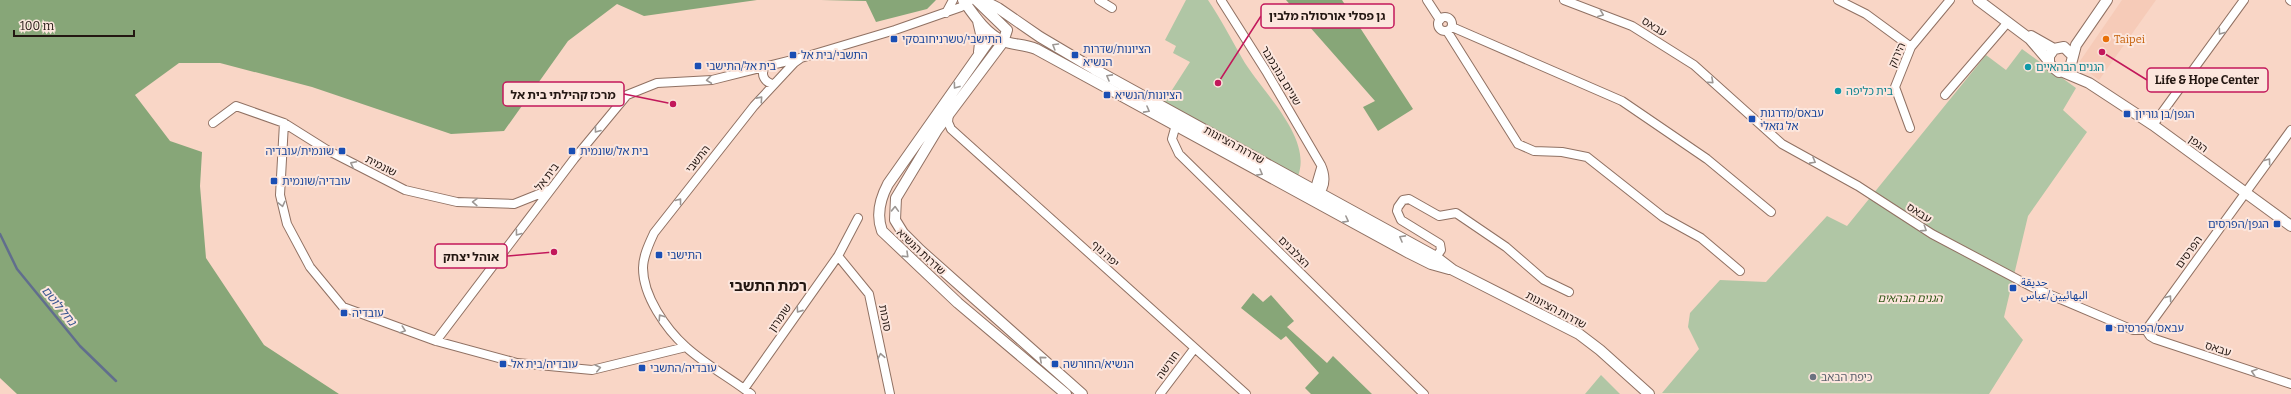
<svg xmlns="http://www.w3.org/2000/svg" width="2291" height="394" font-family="Bitter,'Noto Sans Arabic','Noto Sans Hebrew',serif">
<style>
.built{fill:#f6cbb8}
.green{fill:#b0c6a5}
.forest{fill:#87a678}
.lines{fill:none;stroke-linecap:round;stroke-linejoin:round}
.stream{stroke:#616e8d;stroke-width:2.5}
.minor-casing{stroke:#907163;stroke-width:10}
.tertiary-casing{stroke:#907163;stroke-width:12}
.minor{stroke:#fff;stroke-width:8}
.tertiary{stroke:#fff;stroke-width:10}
.oneway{stroke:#9c9794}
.transit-dot{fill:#1a4fb4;stroke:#fce6dd;stroke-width:1.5}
.food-dot{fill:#e8710a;stroke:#fce6dd;stroke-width:1.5}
.culture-dot{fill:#0f9aa8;stroke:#fce6dd;stroke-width:1.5}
.worship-dot{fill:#6b7280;stroke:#fce6dd;stroke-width:1.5}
.labels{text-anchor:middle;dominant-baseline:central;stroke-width:4;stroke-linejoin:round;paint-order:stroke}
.street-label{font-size:11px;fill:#231712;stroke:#fce6dd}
.transit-label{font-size:11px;fill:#164399;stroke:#fce6dd;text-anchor:start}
.food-label{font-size:11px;fill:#c56008;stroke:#fce6dd;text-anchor:start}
.culture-label{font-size:11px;fill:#0d838f;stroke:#fce6dd;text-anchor:start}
.park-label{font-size:11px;font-style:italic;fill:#2e5614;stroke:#fce6dd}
.worship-label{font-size:11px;fill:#5b616d;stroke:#fce6dd;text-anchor:start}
.water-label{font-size:12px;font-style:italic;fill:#395591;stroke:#fce6dd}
.district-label{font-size:15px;font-weight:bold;fill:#231712;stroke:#fce6dd}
.leader{fill:none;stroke:#c2185b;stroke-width:1.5}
.callout-dot{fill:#c2185b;stroke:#fce6dd;stroke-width:1.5}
.callout{fill:#fce6dd;stroke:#c2185b;stroke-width:1.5}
.callout-label{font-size:12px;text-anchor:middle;font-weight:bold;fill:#231712}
</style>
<rect width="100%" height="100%" fill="#f9d6c6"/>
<path class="built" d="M2122,0H2156L2099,80L2078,64Z"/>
<path class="green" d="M1186,0H1208C1221,19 1231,39 1242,58C1260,90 1313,137 1298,176L1163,104L1190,62L1173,53L1176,46L1165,40Z
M2022,49L2076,88L2063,110L2087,132L2028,216L2004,317L2023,340L1989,394L1662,393L1699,349L1688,327L1690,313L1720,280L1766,282L1827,216L1847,226L1986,55L2006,70Z
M1601,375L1620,394H1585Z"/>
<path class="forest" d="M0,0H757L644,16L617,4L568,41L504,131L451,134L312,87L220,63H179L135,95L170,141L202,152L200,186L206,258L264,345L339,394H17L0,378Z
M821,0H936L927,9L876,22L866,1Z
M1286,0H1342L1413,109L1378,131L1363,107L1375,101Z
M1253,293L1263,302L1271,295L1294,321L1287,327L1327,363L1333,356L1372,394H1311L1305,388L1319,373L1286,336L1281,340L1241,308Z"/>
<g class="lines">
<path class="stream" d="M0,234L17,269L80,346L116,381"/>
<g class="minor-casing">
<path id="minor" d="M1099,0L1112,8
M1221,0L1266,71L1321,165C1326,176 1326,187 1317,196
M1427,0L1440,20
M1564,0L1632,26L1694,65L1782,144L1858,186L1932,234L2032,287L2133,330H2146
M1838,0L1866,14L1911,47
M2290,0L2291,1
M946,13L953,0
M1438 24a7 7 0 1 1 14 0a7 7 0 1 1-14 0Z
M1452,27L1622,101L1707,159L1771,212
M1447,31L1518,144L1534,151L1562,152L1587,157L1663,217L1701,238L1740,271
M765,67C760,75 765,83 774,84
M1945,95L2008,22
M949,113L948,122L951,129L1246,394
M1177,121L1172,139L1179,154L1424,394
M213,123L236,106L284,123L327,150L405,190L457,202L514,204L549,190
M284,123L280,195L287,224L310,267L343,307L436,341L517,363L592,370L686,347
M2153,125L2244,0
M1910,128L1895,87L1911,47L1950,0
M1313,195L1321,168
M838,256L869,294L890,394
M1436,257L1441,250L1440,244L1401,220L1397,211L1398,207L1403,200L1409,199L1439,216L1456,213L1506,247L1544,280L1569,292
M2146,330L2291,130
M2146,330L2150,336L2155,339L2291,384
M436,341L574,159L627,95L657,83L712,80L800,58
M744,389L838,256L858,218
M751,394C730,378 706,365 686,347C666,329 643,296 643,268C643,256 649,244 654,233L754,106L794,63L801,58L895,30L961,7L971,0
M1160,394L1194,349"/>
</g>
<g class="tertiary-casing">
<path id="tertiary" d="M963,0C973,14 986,34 1003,41C1012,45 1025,44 1036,49L1409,253L1431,264L1449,269
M976,0L1007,30
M982,0L998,8L1040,37L1094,69L1436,257L1453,270L1579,334L1600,350L1649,394
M1978,0L2030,39L2048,60
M978,21L981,34L979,52
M1007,30L1003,42L937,130L896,198L895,220L903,233L920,250L1082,394
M993,35L888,184C880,199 876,215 882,231L958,303L1066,394
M2031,36L2054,49
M2073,56L2064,47L2054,49L2049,56V64L2059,72L2070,68L2076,45L2107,0
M2063,72L2089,83L2153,125L2291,226"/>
</g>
<use href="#minor" class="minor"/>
<use href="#tertiary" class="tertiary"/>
</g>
<defs><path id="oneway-chevron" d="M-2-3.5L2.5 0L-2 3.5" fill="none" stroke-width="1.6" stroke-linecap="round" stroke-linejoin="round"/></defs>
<g class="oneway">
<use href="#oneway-chevron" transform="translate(1601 14) rotate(21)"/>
<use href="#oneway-chevron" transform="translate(2221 32) rotate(126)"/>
<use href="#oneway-chevron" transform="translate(1055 46) rotate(-149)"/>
<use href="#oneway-chevron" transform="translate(1109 77) rotate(-151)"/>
<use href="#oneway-chevron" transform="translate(709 80) rotate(173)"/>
<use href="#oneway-chevron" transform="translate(1711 81) rotate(42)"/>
<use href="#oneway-chevron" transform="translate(956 86) rotate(126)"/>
<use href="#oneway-chevron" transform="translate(760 99) rotate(-48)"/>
<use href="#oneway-chevron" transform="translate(1147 110) rotate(29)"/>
<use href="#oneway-chevron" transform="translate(597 130) rotate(128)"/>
<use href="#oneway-chevron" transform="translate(1813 161) rotate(29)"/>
<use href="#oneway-chevron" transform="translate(2268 161) rotate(-54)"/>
<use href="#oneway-chevron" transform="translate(353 164) rotate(-153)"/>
<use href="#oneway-chevron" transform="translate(1260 173) rotate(29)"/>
<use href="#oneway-chevron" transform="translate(679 201) rotate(-52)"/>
<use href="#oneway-chevron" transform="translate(475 202) rotate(-178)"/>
<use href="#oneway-chevron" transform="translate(282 204) rotate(77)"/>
<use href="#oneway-chevron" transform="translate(895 209) rotate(-88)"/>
<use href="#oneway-chevron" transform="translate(1346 220) rotate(28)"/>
<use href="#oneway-chevron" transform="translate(1924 229) rotate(33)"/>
<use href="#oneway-chevron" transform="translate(518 233) rotate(127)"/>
<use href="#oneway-chevron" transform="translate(1402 238) rotate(-151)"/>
<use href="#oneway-chevron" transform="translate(906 255) rotate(44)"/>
<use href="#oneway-chevron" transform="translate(2169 298) rotate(-54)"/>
<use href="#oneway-chevron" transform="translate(799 310) rotate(125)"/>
<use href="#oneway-chevron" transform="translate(661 317) rotate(-124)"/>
<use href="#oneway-chevron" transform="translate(403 330) rotate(19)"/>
<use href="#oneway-chevron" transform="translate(881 356) rotate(-101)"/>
<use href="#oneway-chevron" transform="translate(1042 359) rotate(-139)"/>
<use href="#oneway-chevron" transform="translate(598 368) rotate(-13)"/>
<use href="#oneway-chevron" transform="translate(2254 372) rotate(-162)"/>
</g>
<g class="transit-dot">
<rect x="890" y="35" width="8" height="8" rx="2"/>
<rect x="789" y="51" width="8" height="8" rx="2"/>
<rect x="1071" y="51" width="8" height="8" rx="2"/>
<rect x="694" y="62" width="8" height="8" rx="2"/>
<rect x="1103" y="91" width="8" height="8" rx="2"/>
<rect x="2123" y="110" width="8" height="8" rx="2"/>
<rect x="1748" y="115" width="8" height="8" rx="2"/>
<rect x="338" y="147" width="8" height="8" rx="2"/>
<rect x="568" y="147" width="8" height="8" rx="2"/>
<rect x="270" y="177" width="8" height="8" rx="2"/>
<rect x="2273" y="220" width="8" height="8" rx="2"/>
<rect x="655" y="251" width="8" height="8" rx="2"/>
<rect x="2009" y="284" width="8" height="8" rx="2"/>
<rect x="340" y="309" width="8" height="8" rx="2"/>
<rect x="2105" y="324" width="8" height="8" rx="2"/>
<rect x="499" y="360" width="8" height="8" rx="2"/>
<rect x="1051" y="360" width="8" height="8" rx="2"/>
<rect x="638" y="364" width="8" height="8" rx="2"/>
</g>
<circle class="food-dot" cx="2106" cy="39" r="4"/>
<g class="culture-dot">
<circle cx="2028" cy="67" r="4"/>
<circle cx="1838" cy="91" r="4"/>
</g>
<circle class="worship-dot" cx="1813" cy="377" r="4"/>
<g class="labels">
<g class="street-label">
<text transform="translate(1654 27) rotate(32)">עבאס</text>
<text transform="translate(1897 55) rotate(-66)">הירוק</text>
<text transform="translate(1281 76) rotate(59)">שניים בנובמבר</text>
<text transform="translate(2198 144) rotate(36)">הגפן</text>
<text transform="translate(1234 145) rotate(29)">שדרות הציונות</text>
<text transform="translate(698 159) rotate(-52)">התשבי</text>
<text transform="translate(381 166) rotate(27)">שונמית</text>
<text transform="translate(547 177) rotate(-53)">בית אל</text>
<text transform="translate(1919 213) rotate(33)">עבאס</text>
<text transform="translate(921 252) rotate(43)">שדרות הנשיא</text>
<text transform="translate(1294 252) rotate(45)">הצלבנים</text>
<text transform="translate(2189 252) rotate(-54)">הפרסים</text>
<text transform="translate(1105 254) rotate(42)">יפה נוף</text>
<text transform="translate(1556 310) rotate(28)">שדרות הציונות</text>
<text transform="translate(780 318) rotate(-55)">שומרון</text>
<text transform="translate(885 318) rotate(79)">סוכות</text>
<text transform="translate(2218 349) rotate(18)">עבאס</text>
<text transform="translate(1168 365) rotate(-54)">חורשה</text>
</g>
<g class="transit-label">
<text x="902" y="39">התישבי/טשרניחובסקי</text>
<text x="1083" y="49">הציונות/שדרות<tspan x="1083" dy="13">הנשיא</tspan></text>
<text x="801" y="55">התשבי/בית אל</text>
<text x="706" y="66">בית אל/התישבי</text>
<text x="1115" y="95">הציונות/הנשיא</text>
<text x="1760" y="113">עבאס/מדרגות<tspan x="1760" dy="13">אל גזאלי</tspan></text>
<text x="2135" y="114">הגפן/בן גוריון</text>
<text x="334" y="151" text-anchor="end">שונמית/עובדיה</text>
<text x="580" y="151">בית אל/שונמית</text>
<text x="282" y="181">עובדיה/שונמית</text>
<text x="2269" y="224" text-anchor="end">הגפן/הפרסים</text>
<text x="667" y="255">התישבי</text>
<text x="2021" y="282">حديقة<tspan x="2021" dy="13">البهائيين/عباس</tspan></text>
<text x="352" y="313">עובדיה</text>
<text x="2117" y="328">עבאס/הפרסים</text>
<text x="511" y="364">עובדיה/בית אל</text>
<text x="1063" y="364">הנשיא/החורשה</text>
<text x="650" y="368">עובדיה/התשבי</text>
</g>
<g class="food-label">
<text x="2114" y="39">Taipei</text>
</g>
<g class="culture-label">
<text x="2036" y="67">הגנים הבהאיים</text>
<text x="1846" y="91">בית כליפה</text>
</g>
<g class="park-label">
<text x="1910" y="298">הגנים הבהאים</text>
</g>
<g class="worship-label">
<text x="1821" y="377">כיפת הבאב</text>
</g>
<g class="water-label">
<text transform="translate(59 306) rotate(51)">נחל לוטם</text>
</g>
<g class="district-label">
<text x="768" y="286">רמת התשבי</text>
</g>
</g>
<path class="leader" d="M1218 83L1261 16M2102 52L2147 80M673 104L624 94M554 252L507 256"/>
<g class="callout-dot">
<circle cx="1218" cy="83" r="4"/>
<circle cx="2102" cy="52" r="4"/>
<circle cx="673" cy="104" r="4"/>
<circle cx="554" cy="252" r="4"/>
</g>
<g class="callout">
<rect x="1261" y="4" width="133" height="24" rx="4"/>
<rect x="2147" y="68" width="121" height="24" rx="4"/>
<rect x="503" y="82" width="121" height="24" rx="4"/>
<rect x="435" y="244" width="72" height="24" rx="4"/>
</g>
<g class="callout-label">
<text x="1327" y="20">גן פסלי אורסולה מלבין</text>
<text x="2207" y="84">Life &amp; Hope Center</text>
<text x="563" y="99">מרכז קהילתי בית אל</text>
<text x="471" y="261">אוהל יצחק</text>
</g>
<path d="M14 30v6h120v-6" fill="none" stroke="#231712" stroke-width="2"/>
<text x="20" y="30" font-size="12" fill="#231712" stroke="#fce6dd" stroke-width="3" paint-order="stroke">100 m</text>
</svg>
